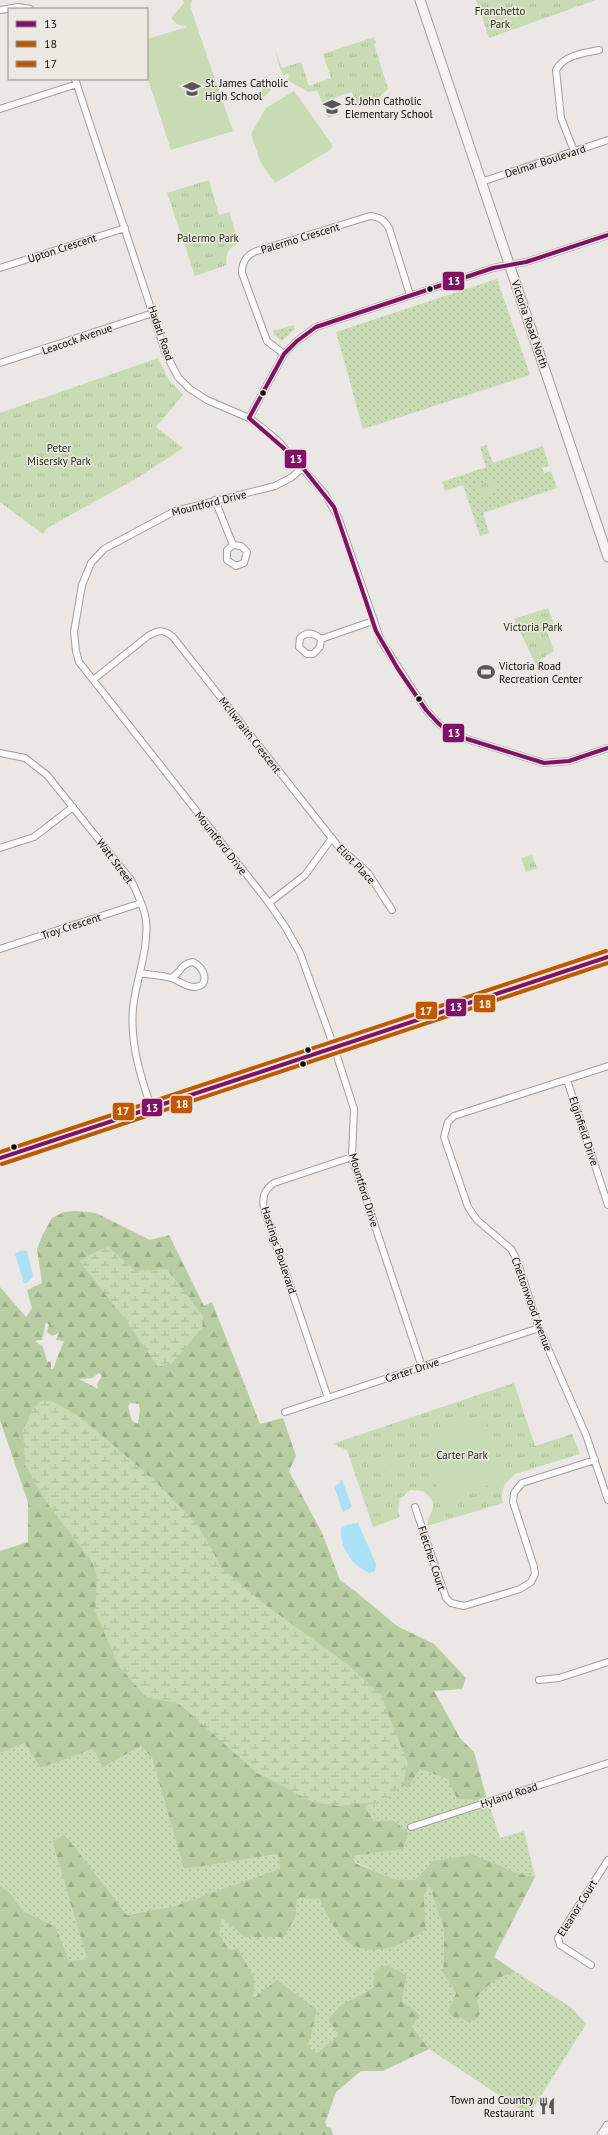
<svg xmlns="http://www.w3.org/2000/svg" width="608" height="2135" font-family="'PT Sans',sans-serif">
<style>
.grass{fill:url(#grass-dots)}
.forest{fill:url(#forest-firs);fill-rule:evenodd}
.wetland{fill:url(#wetland-marsh)}
.park{fill:url(#park-tufts)}
.pitch{fill:#c8dbb4}
.water{fill:#aae1f5}
.lines{fill:none;stroke-linecap:round;stroke-linejoin:round}
.minor-casing{stroke:#a19f9d;stroke-width:8}
.secondary-casing{stroke:#a19f9d;stroke-width:11}
.minor{stroke:#fcfbfb;stroke-width:6}
.secondary{stroke:#f5f4f1;stroke-width:9}
.bus-1-casing{stroke:#ece8e2;stroke-width:7}
.bus-2-casing{stroke:#ece8e2;stroke-width:7}
.bus-3-casing{stroke:#ece8e2;stroke-width:7}
.bus-1{stroke:#811167;stroke-width:4}
.bus-2{stroke:#bf5900;stroke-width:4}
.bus-3{stroke:#bf5900;stroke-width:4}
.bus-dot{fill:#0c0b09;stroke:#ece8e2;stroke-width:1.5}
.labels{text-anchor:middle;dominant-baseline:central;stroke-width:3;stroke-linejoin:round;paint-order:stroke}
.park-label{font-size:11px;fill:#202f10;stroke:#ece8e2}
.poi-label{font-size:11px;fill:#0c0b09;stroke:#ece8e2;text-anchor:start}
.street-label{font-size:11px;fill:#0c0b09;stroke:#ece8e2}
.line-badge{stroke:#ece8e2;stroke-width:1.5}
.badge-label{font-size:11px;text-anchor:middle;font-weight:bold;fill:#fff}
</style>
<defs>
<pattern id="grass-dots" width="8" height="8" patternUnits="userSpaceOnUse"><rect width="8" height="8" fill="#c8dbb4"/><path d="M2 2h.1M6 6h.1" fill="none" stroke="#abbb99" stroke-width="1.8" stroke-linecap="round"/></pattern>
<pattern id="forest-firs" width="22" height="20" patternUnits="userSpaceOnUse"><rect width="22" height="20" fill="#b8cda2"/><path d="M5 1l3.5 6h-7zM16 11l3.5 6h-7z" fill="#9daf8a"/></pattern>
<pattern id="wetland-marsh" width="20" height="14" patternUnits="userSpaceOnUse"><rect width="20" height="14" fill="#c8dbb4"/><path d="M1 5h8M5 5V1M11 12h8M15 12V8" fill="none" stroke="#abbb99"/></pattern>
<pattern id="park-tufts" width="24" height="20" patternUnits="userSpaceOnUse"><rect width="24" height="20" fill="#c8dbb4"/><path d="M3 7l-1-3M5 7V3M7 7l1-3M15 17l-1-3M17 17v-4M19 17l1-3" fill="none" stroke="#abbb99"/></pattern>
</defs>
<rect width="100%" height="100%" fill="#eae7e4"/>
<path class="grass" d="M497,279L530,375L363,429L336,332Z
M293,325L295,329L282,341L274,335L273,331Z
M486,445L493,463L543,446L549,466L542,468L544,473L551,471L557,488L483,513L489,533L480,536L463,485L445,491L442,482L486,467L480,447Z
M25,1743L40,1768L94,1749L102,1768L141,1746L152,1758L184,1869L278,1854L280,1870L175,1906L127,1915L64,1835L52,1842L87,1959L69,1963L56,1927L23,1911L10,1893L0,1886V1753Z
M418,1769L448,1779L475,1800L486,1796L500,1838L524,1831L535,1877L433,1861L415,1880L394,1879L355,1862L354,1856L403,1849L394,1821H374L365,1807L386,1777Z
M429,1882L444,1930L443,1973L456,1993L448,2011L480,2014L477,1997C490,1982 498,1977 516,1972L572,2008L586,2024L529,2115L429,2049L412,2025L419,2015L402,2001L407,1975L388,1965L373,1988L359,1995L339,2035L317,2053L252,2000L237,1948L231,1952L219,1934L222,1917L296,1915L297,1898L321,1899L336,1931L426,1930L424,1896Z"/>
<path class="forest" d="M76,1211L96,1213L150,1240L169,1235L204,1306L212,1302L260,1424L283,1418L296,1456L289,1471L322,1533L340,1580L355,1591L397,1626L434,1644L466,1678L462,1689L434,1691L460,1738L474,1752L486,1796L476,1800L457,1799L448,1779L419,1769L408,1788L386,1777L377,1804H369L365,1807L374,1821H394L408,1833L403,1849L354,1856L355,1863L394,1879L415,1880L433,1861L473,1855L519,1874L535,1877L494,1957L516,1972C498,1977 490,1982 477,1997L480,2014L476,2019L468,2022L462,2018L453,2017L448,2011L456,1993L443,1973L444,1930L429,1883L424,1896L426,1930C415,1935 395,1948 384,1949C345,1954 334,1930 320,1899L297,1898L296,1915L284,1937H245L222,1918L219,1934L230,1951L237,1948L254,1977L253,1999L277,1980L317,2010L308,2046L317,2053L339,2035L328,2020L340,2006L373,1988L376,1969L388,1965L407,1975L402,2001L420,2015L412,2026L429,2049L383,2071H361L336,2092L325,2123L327,2127L331,2128L333,2135H0V1886L10,1893L23,1911L56,1927L69,1962L87,1959L52,1841L65,1835L127,1915L175,1906L280,1869L278,1854L184,1869L152,1758L141,1746L102,1768L94,1749L40,1768L25,1743L0,1753V1551L28,1542V1502L0,1420V1287L26,1317L32,1308L27,1290L42,1283L37,1249L43,1234L52,1218L64,1212ZM46,1322L49,1325L47,1332L52,1336L59,1333L56,1340L64,1341L53,1369H51V1361L47,1362L43,1347L35,1341L42,1340ZM99,1373L102,1376L97,1384L98,1389L79,1379L92,1378ZM130,1403L139,1404L140,1410L138,1424L132,1421L128,1406Z"/>
<path class="wetland" d="M108,1247L136,1271L167,1269L203,1316L202,1328L172,1363L158,1367L124,1318L80,1262L89,1255Z
M42,1400L54,1402L80,1417L153,1479L197,1524L222,1568L267,1606L346,1663L381,1695L408,1764L403,1784L392,1796L377,1802L338,1806L313,1802L257,1773L179,1704L146,1697L118,1665L95,1611L97,1577L92,1562L47,1503L25,1465L23,1430L32,1410Z"/>
<path class="park" d="M476,0H596L489,38Z
M374,37L376,43L374,44L388,89L376,100L358,107L352,92L334,98L339,114L328,118L317,90L309,92L287,80L289,75L286,73L284,76L280,68L274,47L282,68L301,62L309,86L331,78L323,54Z
M266,85L271,90L264,97L261,96L262,89Z
M209,180L219,215L229,212L239,243C229,247 224,255 227,265L195,276L167,193Z
M158,358L169,380L183,395L156,427L183,448L139,477L47,528L43,534L0,502V413Z
M493,480L497,492L481,498L477,485Z
M548,608L555,626L546,629L554,651L541,659L542,661L536,665L514,619Z
M532,855L537,868L526,872L521,858Z
M514,1383L535,1446L572,1434L580,1454L515,1474C505,1482 499,1491 503,1503L427,1526C429,1510 442,1505 423,1491L410,1490L400,1499L398,1511L400,1517L373,1527L347,1450L332,1444Z"/>
<path class="pitch" d="M183,0H192L190,5L196,24L233,131L171,150L147,76V39L187,27L177,24L171,18L184,3Z
M294,91L331,143L332,147L330,150L275,183L260,161L251,134L266,108Z
M483,1418L503,1477L501,1481L444,1501L428,1465L431,1444L451,1425Z
M388,1456L393,1468L377,1474L372,1462Z"/>
<path class="water" d="M22,1250L27,1251L33,1276L27,1283H24L15,1254Z
M340,1480H342L352,1507L343,1512L334,1486L340,1483Z
M358,1523L376,1564L375,1571L370,1573C353,1567 340,1548 341,1529L346,1525Z"/>
<g class="lines">
<g class="minor-casing">
<path id="minor" d="M0,10L18,7L30,9
M75,79L166,354L178,377L190,389L207,400L249,418L264,429L278,441L325,494L338,517L381,641L426,710L438,723L445,729L467,739L544,763L569,761L608,748
M0,109L77,84
M574,151L561,118L556,70C564,55 584,53 599,50
M481,182L608,140
M0,268L125,228
M284,354L267,341L242,273C242,263 245,257 254,252L370,216C380,217 384,220 389,228L410,295
M0,363L153,313
M249,418L284,354L297,341L316,327L493,268L526,262L608,235
M303,467L292,477L275,486L175,511L104,549L91,563L82,585L74,632L76,651L79,662L269,903L286,928L300,953L334,1047L354,1109L352,1157L422,1367
M215,500L233,545L227,550V560L236,566L244,563L247,552L241,546L233,545
M321,639L320,647L313,654H307L299,647L300,638C307,631 314,633 321,639L373,621
M93,680L148,636C158,630 164,629 173,637L338,846L368,873L392,910
M0,753L25,758L47,775L131,880C137,893 144,906 146,920C149,950 136,979 133,1008C130,1043 140,1075 151,1107
M0,848L34,837L73,807
M269,903L305,875L332,838
M0,949L141,903
M140,973C150,975 161,975 171,978C178,980 186,987 194,987C211,987 205,967 193,962C179,964 181,974 171,978
M608,1066L454,1116L448,1122L444,1137L468,1207L477,1220L511,1249L517,1260L539,1328L586,1435L608,1500
M567,1080L608,1205
M328,1398L264,1209C262,1197 264,1190 274,1183L352,1157
M285,1412L539,1328
M415,1507L446,1598L451,1603L464,1606L520,1589L531,1582L535,1574L534,1567L513,1502L514,1493L522,1483L595,1460
M539,1680L559,1678L608,1662
M411,1827L608,1763
M591,1965L560,1945L558,1938L608,1860"/>
</g>
<g class="secondary-casing">
<path id="secondary" d="M420,0L608,557
M0,1158L608,957
M602,2135L608,2126"/>
</g>
<use href="#minor" class="minor"/>
<use href="#secondary" class="secondary"/>
<g class="bus-1-casing">
<path id="bus-1" d="M608,235L526,262L493,268L316,327L297,341L284,354L249,418L295,458L334,507L376,631L398,669L426,710L438,723L445,729L467,739L544,763L569,761L608,748
M0,1158L608,957"/>
</g>
<g class="bus-2-casing">
<path id="bus-2" d="M2,1164L608,963"/>
</g>
<g class="bus-3-casing">
<path id="bus-3" d="M0,1152L606,951"/>
</g>
<use href="#bus-1" class="bus-1"/>
<use href="#bus-2" class="bus-2"/>
<use href="#bus-3" class="bus-3"/>
</g>
<defs>
<g id="school-bare" transform="scale(1.38)"><path d="M0-5L7-2L0 1L-7-2ZM-4 1L0 2.5L4 1V4Q0 6-4 4Z" fill="#5a5856" stroke="#ece8e2" stroke-width="2.5" paint-order="stroke"/></g>
<g id="stadium-bare" transform="scale(1.38)"><path d="M0-5a6.5 5 0 1 0 0 10a6.5 5 0 1 0 0-10ZM-3.5-1.8h7v3.6h-7Z" fill="#5a5856" stroke="#ece8e2" stroke-width="2.5" paint-order="stroke"/></g>
<g id="restaurant-bare" transform="scale(1.38)"><path d="M-5-6h1v4h1v-4h1v4h1v-4h1v5L-1.5 .5V6h-2V.5L-5-1ZM5-6V6H3V1.5H1.5Q1.5-4 5-6Z" fill="#5a5856" stroke="#ece8e2" stroke-width="2.5" paint-order="stroke"/></g>
</defs>
<g fill-rule="evenodd">
<use href="#school-bare" x="192" y="89"/>
<use href="#school-bare" x="332" y="107"/>
<use href="#stadium-bare" x="486" y="672"/>
<use href="#restaurant-bare" x="547" y="2106"/>
</g>
<g class="bus-dot">
<circle cx="430" cy="289" r="3.5"/>
<circle cx="263" cy="393" r="3.5"/>
<circle cx="419" cy="699" r="3.5"/>
<circle cx="308" cy="1050" r="3.5"/>
<circle cx="303" cy="1064" r="3.5"/>
<circle cx="14" cy="1147" r="3.5"/>
</g>
<g class="labels">
<g class="park-label">
<text x="500" y="11">Franchetto<tspan x="500" dy="13">Park</tspan></text>
<text x="208" y="238">Palermo Park</text>
<text x="59" y="448">Peter<tspan x="59" dy="13">Misersky Park</tspan></text>
<text x="533" y="627">Victoria Park</text>
<text x="462" y="1455">Carter Park</text>
</g>
<g class="poi-label">
<text x="205" y="83">St. James Catholic<tspan x="205" dy="13">High School</tspan></text>
<text x="345" y="101">St. John Catholic<tspan x="345" dy="13">Elementary School</tspan></text>
<text x="499" y="666">Victoria Road<tspan x="499" dy="13">Recreation Center</tspan></text>
<text x="534" y="2100" text-anchor="end">Town and Country<tspan x="534" dy="13">Restaurant</tspan></text>
</g>
<g class="street-label">
<text transform="translate(545 161) rotate(-18)">Delmar Boulevard</text>
<text transform="translate(300 238) rotate(-17)">Palermo Crescent</text>
<text transform="translate(62 248) rotate(-18)">Upton Crescent</text>
<text transform="translate(530 324) rotate(71)">Victoria Road North</text>
<text transform="translate(161 333) rotate(71)">Hadati Road</text>
<text transform="translate(77 339) rotate(-19)">Leacock Avenue</text>
<text transform="translate(209 503) rotate(-14)">Mountford Drive</text>
<text transform="translate(250 735) rotate(52)">McIlwraith Crescent</text>
<text transform="translate(221 843) rotate(52)">Mountford Drive</text>
<text transform="translate(115 861) rotate(53)">Watt Street</text>
<text transform="translate(356 864) rotate(46)">Eliot Place</text>
<text transform="translate(71 926) rotate(-18)">Troy Crescent</text>
<text transform="translate(584 1131) rotate(72)">Elginfield Drive</text>
<text transform="translate(364 1190) rotate(73)">Mountford Drive</text>
<text transform="translate(279 1250) rotate(72)">Hastings Boulevard</text>
<text transform="translate(532 1304) rotate(70)">Cheltonwood Avenue</text>
<text transform="translate(412 1370) rotate(-18)">Carter Drive</text>
<text transform="translate(432 1558) rotate(72)">Fletcher Court</text>
<text transform="translate(509 1795) rotate(-18)">Hyland Road</text>
<text transform="translate(577 1908) rotate(-58)">Eleanor Court</text>
</g>
</g>
<g class="line-badge">
<rect x="442" y="271" width="23" height="20" rx="4" fill="#811167"/>
<rect x="284" y="449" width="23" height="20" rx="4" fill="#811167"/>
<rect x="442" y="723" width="23" height="20" rx="4" fill="#811167"/>
<rect x="473" y="994" width="23" height="19" rx="4" fill="#bf5900"/>
<rect x="445" y="998" width="22" height="19" rx="4" fill="#811167"/>
<rect x="415" y="1001" width="23" height="19" rx="4" fill="#bf5900"/>
<rect x="170" y="1095" width="23" height="19" rx="4" fill="#bf5900"/>
<rect x="141" y="1098" width="22" height="19" rx="4" fill="#811167"/>
<rect x="112" y="1102" width="23" height="19" rx="4" fill="#bf5900"/>
</g>
<g class="badge-label">
<text x="454" y="285">13</text>
<text x="296" y="463">13</text>
<text x="454" y="737">13</text>
<text x="485" y="1008">18</text>
<text x="456" y="1011">13</text>
<text x="426" y="1015">17</text>
<text x="182" y="1108">18</text>
<text x="152" y="1112">13</text>
<text x="123" y="1115">17</text>
</g>
<rect x="8" y="8" width="140" height="72" fill="#ece8e2" stroke="#92908b"/>
<rect x="16" y="21" width="20" height="6" fill="#811167" stroke="#92908b"/>
<text x="44" y="28" font-size="12" fill="#0c0b09">13</text>
<rect x="16" y="41" width="20" height="6" fill="#bf5900" stroke="#92908b"/>
<text x="44" y="48" font-size="12" fill="#0c0b09">18</text>
<rect x="16" y="61" width="20" height="6" fill="#bf5900" stroke="#92908b"/>
<text x="44" y="68" font-size="12" fill="#0c0b09">17</text>
</svg>
